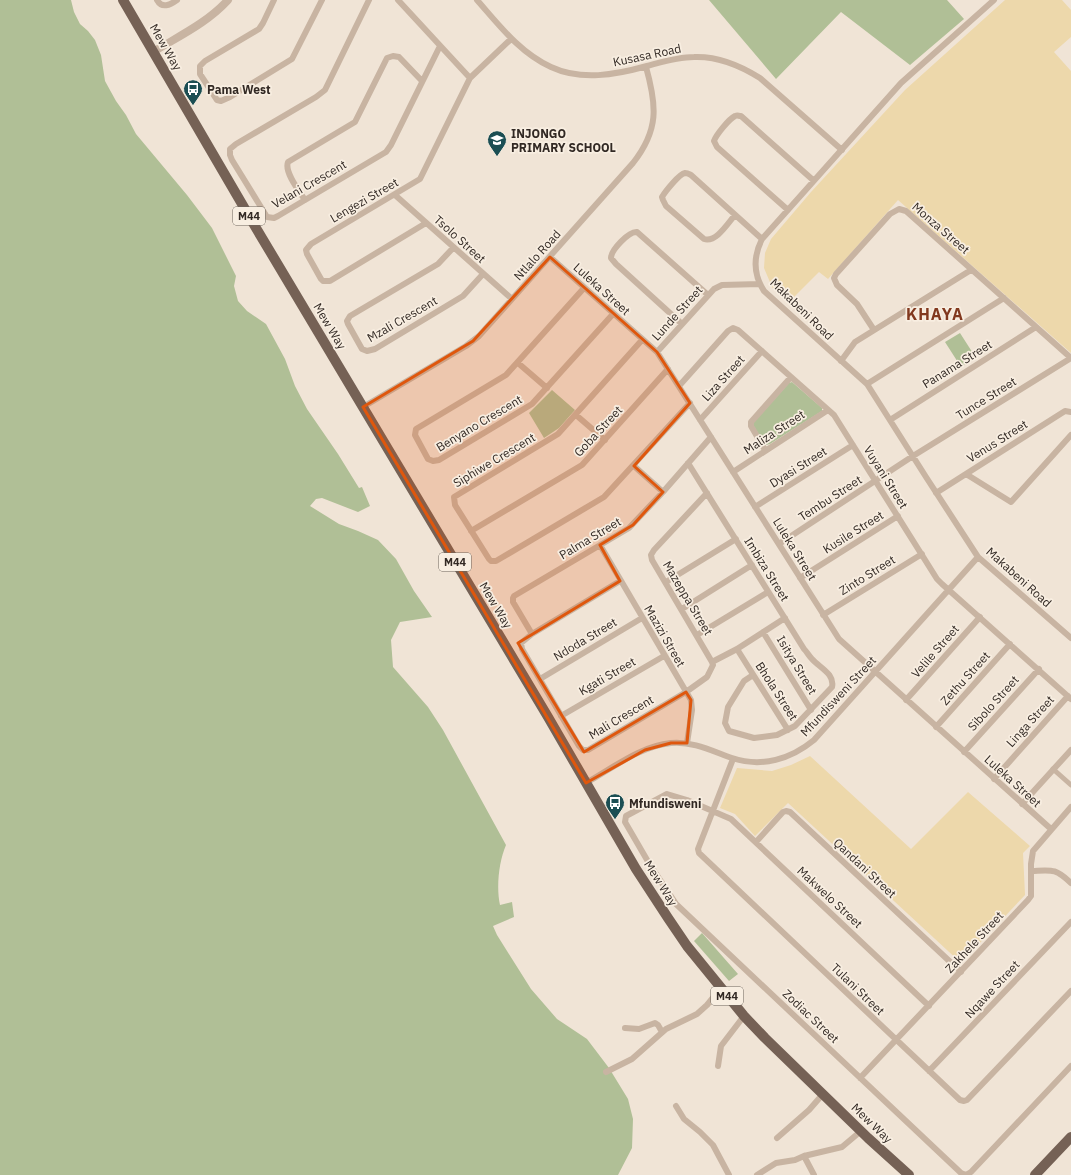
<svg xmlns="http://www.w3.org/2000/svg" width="1071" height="1175" font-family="'IBM Plex Sans',sans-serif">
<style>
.green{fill:#b0bf96}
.sand{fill:#edd8ab}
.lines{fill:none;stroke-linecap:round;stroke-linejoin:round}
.pedestrian{stroke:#c8b4a2;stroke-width:5}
.minor{stroke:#c8b4a2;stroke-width:6}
.tertiary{stroke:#c8b4a2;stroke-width:8}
.primary{stroke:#756155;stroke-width:10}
.marked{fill:#df570d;fill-opacity:0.2;stroke:#df570d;stroke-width:3;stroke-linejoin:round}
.labels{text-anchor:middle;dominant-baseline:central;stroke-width:3.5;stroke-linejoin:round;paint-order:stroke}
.shield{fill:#f8eee1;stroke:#6d645d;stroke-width:1}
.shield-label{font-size:11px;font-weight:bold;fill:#322924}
.street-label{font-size:12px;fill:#322924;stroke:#f8eee1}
.poi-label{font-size:12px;font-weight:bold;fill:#322924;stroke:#f8eee1;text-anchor:start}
.district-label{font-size:16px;font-weight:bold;letter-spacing:1px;fill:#81381e;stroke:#f8eee1}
</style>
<rect width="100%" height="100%" fill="#f0e4d6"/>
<path class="green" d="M0,0H71L74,12L80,24L88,31L95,40L101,55L105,81L116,101L126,115L136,134L187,195L212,228L236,276L234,286L238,301L247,311L266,324L285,359L295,386L307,409L338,454L359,488L362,487L370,506L358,512L322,498L316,499L310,506L339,524L358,531L378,540L396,559L414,591L432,617L400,622L391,640L393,667L428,707L443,730L506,845C499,861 496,887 500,905L512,902L514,917L493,926L497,935L531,989L557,1019L587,1039L609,1068L628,1099L633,1119L632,1148L618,1175H0Z
M709,0H947L964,19L910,65L841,12L776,79Z
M960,333L976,358L961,367L945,342Z
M792,382L822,408V411L770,444L766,445L754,427L753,423L789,383Z
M552,390L575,410L559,428L544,438L529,413Z
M702,933L738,974L729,981L694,941Z"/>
<path class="sand" d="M1005,0H1062L1071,10V37L1054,52L1071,71V353L898,200L828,279L819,272L788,303L772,287L764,268L765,253L771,239L811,192L905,90Z
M810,756L911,849L968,792L1030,846L1023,853L1025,895L961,963L788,803L755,836L735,814L720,808L737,768L772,771L791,765Z"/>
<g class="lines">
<path class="pedestrian" d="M1053,769L1071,785"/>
<path class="minor" d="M157,0C162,9 170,5 177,0
M274,0L263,23L259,29L205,61L200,66V74L217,100L221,101L230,97L292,59L322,0
M369,0L325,90L316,97L236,144L230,149V155L232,160L267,217L274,218L278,216L386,152L391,145L440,46
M398,0L470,78
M477,0C499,25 520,53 551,67C581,81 615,75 647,66C662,62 678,57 694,57C718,56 741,66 760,78L842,150
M994,0L901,83L762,239C753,257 753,274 764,291L867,384L926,477L978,557L1071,638
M395,195L512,299
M305,200C299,191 284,172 288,162L355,122L387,58L393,56L399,57L422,81
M788,210L717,147L714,141C716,135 729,119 735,116C738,115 738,116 741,116L813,180
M735,215C728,223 716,243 704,239L666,206L663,200L662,197C665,192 679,174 685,173C688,173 689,174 691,175L762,239
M426,223L330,281H323L321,279L307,254L306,250L311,244L420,179L470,78L511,39
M453,248L438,264L350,316L347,321L348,324L362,349L367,351L375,349L463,296L483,274
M550,257L657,352L839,639L1051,829
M584,288L506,375L416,429L415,435L428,459L433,461L439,460L532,404L613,314
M682,324L616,264L611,258C611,250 629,231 637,232L708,295
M874,330L857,304L837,285L834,278L836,274L890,214L899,209L906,211L1071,358
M642,340L558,434L454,497L455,505L489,559L491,561H496L604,497L690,403
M657,352L714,289L722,285L760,284
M841,361L855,342L971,270
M518,363L547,388
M867,384L1004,298
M679,386L728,331L733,328L738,330L834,415L937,579L942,584L1071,699
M363,407L466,346L479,336L633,163C659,130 657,106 646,67
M576,415L605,440
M700,420L762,351
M890,420L1036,327
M765,450L751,426V422L791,377
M688,463L804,649C807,652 809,656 812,659C820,668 835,674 832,687L795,726L777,735L754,738L729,731L725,723L728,707L744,681L753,675
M634,466L663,492
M733,472L828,410
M966,474L1011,502L1071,435
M707,493L654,550L651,555L652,560L712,662
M936,493L1065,411L1071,412
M755,507L853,445
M471,531L582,465L668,369
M779,544L913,456L1071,358
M600,545L691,700L692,710L687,743
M800,578L898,516
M620,581L532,634L521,643L522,649L579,746L583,750H588L686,692L707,677L713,665L712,662
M666,582L736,539
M682,609L752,565
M823,615L922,554
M763,632L811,710
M532,634L513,602V598L514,596L629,528L663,492L711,437
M697,635L768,592
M737,649L788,730
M712,662L737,649L785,618
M540,679L642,618
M906,700L980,617
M561,716L664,656
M936,727L1010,644
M964,752L1039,669
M733,759L698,849L699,853L960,1100L964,1101L967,1100L1071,991
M994,779L1068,696
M586,783C613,768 640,746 671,743C693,741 712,751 732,758C762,768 791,759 814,740L978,557
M1022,804L1071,750
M756,842L783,812L786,811L790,812L961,972
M1032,871C1052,870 1055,868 1071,883
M929,1006L731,819L687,800L667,794L626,816L625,822L650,865L676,904L961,1173L966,1175L971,1172L1071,1066
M625,1028L639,1029L655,1023L658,1025L662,1032
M718,1066L721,1046L744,1016
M929,1071L1071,922
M606,1072L632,1059L666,1029L697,1014L707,1005L721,988
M860,1078L1028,900L1031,896V864L1033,851L1071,807
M676,1106L684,1119L700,1132L713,1145L729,1175
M777,1138L809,1110L823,1094
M804,1156L814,1175
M757,1175L776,1163L795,1160L804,1156L842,1147L861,1131"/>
<path class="tertiary" d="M153,52C179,36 207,23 228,0"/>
<path class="primary" d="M123,0L256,228L548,717L636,869L668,918L687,946L744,1016L765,1038L868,1138L909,1175
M1035,1175L1071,1137"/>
</g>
<path class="marked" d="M550,257L657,352L690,403L634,466L663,492L633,525L600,545L620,581L518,643L584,752L686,692L691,700L687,743H671L645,750L586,783L363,407L473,341Z"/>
<defs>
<g id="bus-pin" transform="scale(1)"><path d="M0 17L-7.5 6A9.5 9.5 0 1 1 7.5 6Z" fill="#1b4e53" stroke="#f8eee1"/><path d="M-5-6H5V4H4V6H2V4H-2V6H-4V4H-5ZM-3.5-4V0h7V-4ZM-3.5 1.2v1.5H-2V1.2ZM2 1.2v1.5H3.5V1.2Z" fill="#fff"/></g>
<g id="school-pin" transform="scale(1)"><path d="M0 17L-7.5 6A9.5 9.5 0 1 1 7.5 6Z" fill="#1b4e53" stroke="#f8eee1"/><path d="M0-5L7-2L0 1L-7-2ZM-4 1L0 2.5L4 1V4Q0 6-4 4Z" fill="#fff"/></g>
</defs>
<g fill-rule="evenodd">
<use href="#bus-pin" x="193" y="89"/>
<use href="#school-pin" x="497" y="140"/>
<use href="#bus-pin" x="615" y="803"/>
</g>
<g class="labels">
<g class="shield">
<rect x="233" y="207" width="32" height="18" rx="3"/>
<rect x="439" y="553" width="32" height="18" rx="3"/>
<rect x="711" y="987" width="32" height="18" rx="3"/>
</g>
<g class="shield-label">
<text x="249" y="216">M44</text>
<text x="455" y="562">M44</text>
<text x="727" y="996">M44</text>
</g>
<g class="street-label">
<text transform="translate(166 47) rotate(60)">Mew Way</text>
<text transform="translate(647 55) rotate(-12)">Kusasa Road</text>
<text transform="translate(309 184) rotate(-30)">Velani Crescent</text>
<text transform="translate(364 200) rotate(-30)">Lengezi Street</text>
<text transform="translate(941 228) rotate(41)">Monza Street</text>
<text transform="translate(460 239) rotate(42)">Tsolo Street</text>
<text transform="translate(537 255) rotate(-48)">Ntlalo Road</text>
<text transform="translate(602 289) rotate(42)">Luleka Street</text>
<text transform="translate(802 309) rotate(44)">Makabeni Road</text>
<text transform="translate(677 313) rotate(-48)">Lunde Street</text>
<text transform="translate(402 319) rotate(-30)">Mzali Crescent</text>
<text transform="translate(330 326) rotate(59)">Mew Way</text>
<text transform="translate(957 364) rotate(-32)">Panama Street</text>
<text transform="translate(723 378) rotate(-48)">Liza Street</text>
<text transform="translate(986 398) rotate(-32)">Tunce Street</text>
<text transform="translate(479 423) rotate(-31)">Benyano Crescent</text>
<text transform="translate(598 431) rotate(-47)">Goba Street</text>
<text transform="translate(774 432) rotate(-33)">Maliza Street</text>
<text transform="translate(997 441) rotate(-32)">Venus Street</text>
<text transform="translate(494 460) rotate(-31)">Siphiwe Crescent</text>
<text transform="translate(798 467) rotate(-32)">Dyasi Street</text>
<text transform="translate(886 477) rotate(58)">Vuyani Street</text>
<text transform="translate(830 498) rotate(-33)">Tembu Street</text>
<text transform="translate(853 532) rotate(-32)">Kusile Street</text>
<text transform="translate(590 538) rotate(-31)">Palma Street</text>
<text transform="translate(795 549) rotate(58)">Luleka Street</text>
<text transform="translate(767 569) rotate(58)">Imbiza Street</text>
<text transform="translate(867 575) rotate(-32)">Zinto Street</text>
<text transform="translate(1019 577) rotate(42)">Makabeni Road</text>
<text transform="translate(688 598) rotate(59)">Mazeppa Street</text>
<text transform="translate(496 605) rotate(59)">Mew Way</text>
<text transform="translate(665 636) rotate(60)">Mazizi Street</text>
<text transform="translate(585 639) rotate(-31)">Ndoda Street</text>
<text transform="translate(935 651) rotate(-49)">Velile Street</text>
<text transform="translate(797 665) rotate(59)">Isitya Street</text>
<text transform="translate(607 676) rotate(-30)">Kgati Street</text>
<text transform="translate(965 678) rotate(-48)">Zethu Street</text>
<text transform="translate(777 691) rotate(57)">Bhola Street</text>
<text transform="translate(838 696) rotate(-47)">Mfundisweni Street</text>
<text transform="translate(993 703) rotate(-48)">Sibolo Street</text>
<text transform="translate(621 717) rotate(-31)">Mali Crescent</text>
<text transform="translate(1030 721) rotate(-48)">Linga Street</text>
<text transform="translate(1013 781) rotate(42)">Luleka Street</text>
<text transform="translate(865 868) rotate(43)">Qandani Street</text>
<text transform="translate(661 883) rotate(58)">Mew Way</text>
<text transform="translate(830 897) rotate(43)">Makwelo Street</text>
<text transform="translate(974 942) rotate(-47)">Zakhele Street</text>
<text transform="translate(858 989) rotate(44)">Tulani Street</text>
<text transform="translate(992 989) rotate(-47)">Nqawe Street</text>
<text transform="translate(811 1016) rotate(43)">Zodiac Street</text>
<text transform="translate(872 1123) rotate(44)">Mew Way</text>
</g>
<g class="poi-label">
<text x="207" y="89">Pama West</text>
<text x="511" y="133">INJONGO<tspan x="511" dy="14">PRIMARY SCHOOL</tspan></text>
<text x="629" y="803">Mfundisweni</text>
</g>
<g class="district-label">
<text x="935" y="314">KHAYA</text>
</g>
</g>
</svg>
